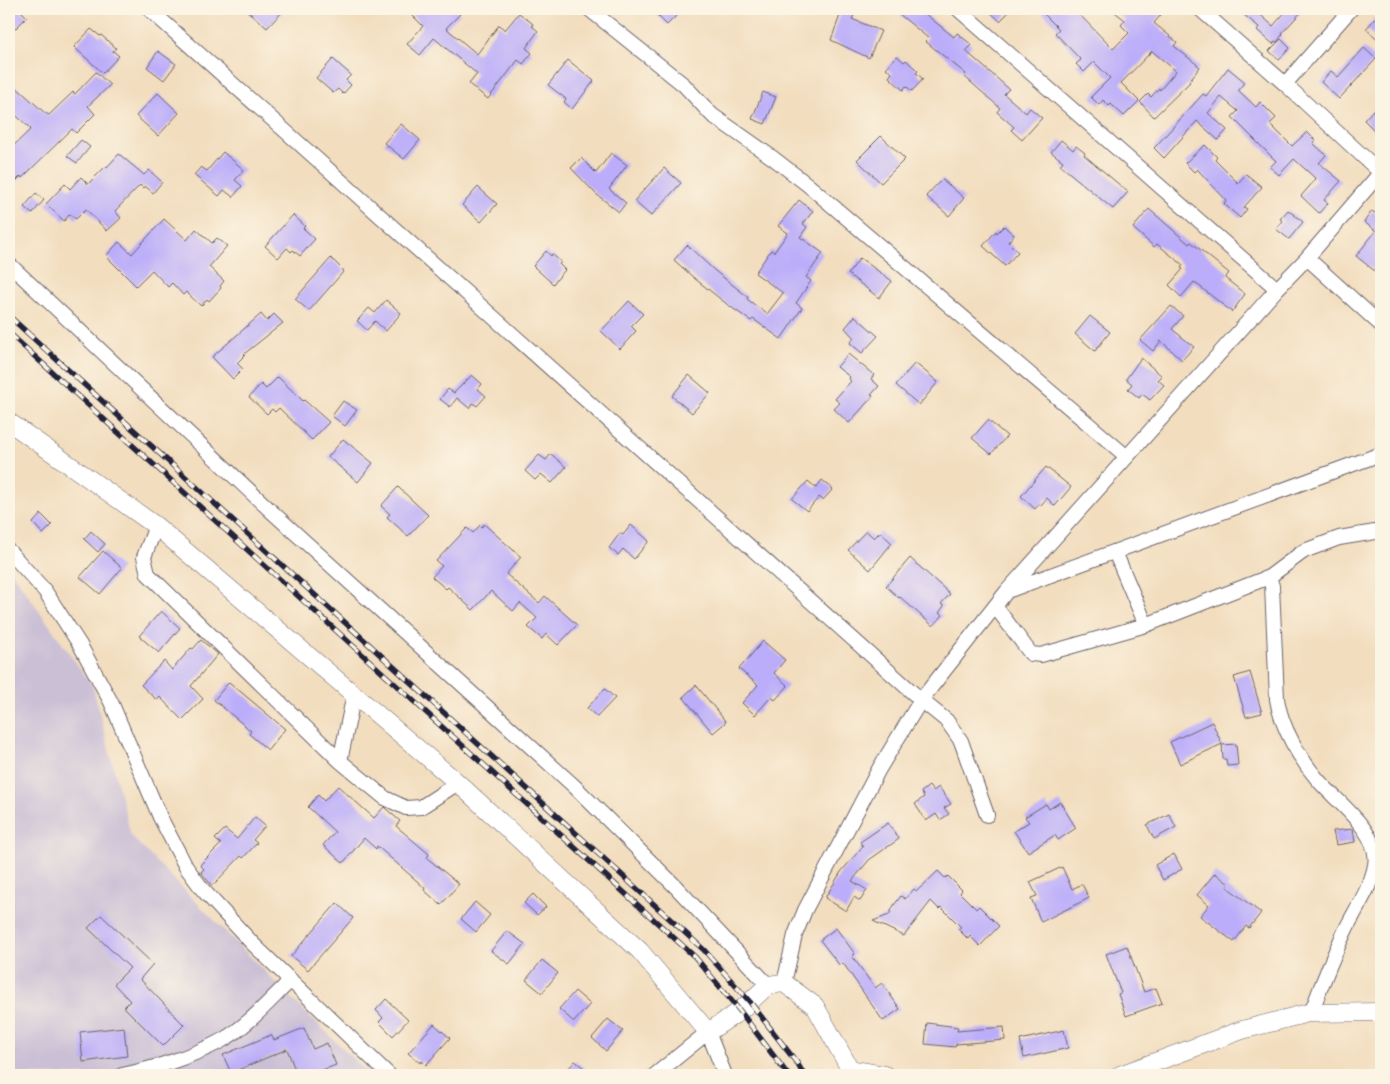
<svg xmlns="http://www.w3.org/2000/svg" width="1390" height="1084" font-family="'IM FELL English',serif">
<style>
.industrial{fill:#cbbfd5}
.building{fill:#bbadf9}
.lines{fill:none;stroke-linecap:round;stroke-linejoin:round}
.minor-casing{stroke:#6b6369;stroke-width:16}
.tertiary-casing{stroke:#6b6369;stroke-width:19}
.minor{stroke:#fff;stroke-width:14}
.tertiary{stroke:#fff;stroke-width:18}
.rail-casing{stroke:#22223b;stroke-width:5.5}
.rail{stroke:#fcf5e5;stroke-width:4;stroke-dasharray:11;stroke-linecap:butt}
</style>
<rect width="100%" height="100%" fill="#fcf5e5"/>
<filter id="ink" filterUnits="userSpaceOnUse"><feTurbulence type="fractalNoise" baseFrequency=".02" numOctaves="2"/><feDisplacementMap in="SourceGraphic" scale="10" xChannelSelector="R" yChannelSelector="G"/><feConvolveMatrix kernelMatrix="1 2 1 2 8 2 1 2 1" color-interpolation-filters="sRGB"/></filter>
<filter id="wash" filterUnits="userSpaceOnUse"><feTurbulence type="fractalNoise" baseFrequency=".0096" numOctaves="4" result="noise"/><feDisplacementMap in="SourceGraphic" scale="20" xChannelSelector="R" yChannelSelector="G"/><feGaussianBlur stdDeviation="1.12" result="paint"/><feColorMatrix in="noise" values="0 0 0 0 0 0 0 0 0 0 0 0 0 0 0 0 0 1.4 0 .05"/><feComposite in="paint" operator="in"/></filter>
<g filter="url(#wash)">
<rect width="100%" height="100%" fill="#f2ddbe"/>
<path class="industrial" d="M9,568L93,687L131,836L286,993L370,1075H9Z"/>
<g id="blocks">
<path class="building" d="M9,9H19L27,17L9,35Z
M245,9H285L267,28Z
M406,9H454L460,14L446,28L477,54L499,25L505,30L519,13L533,24L532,26L538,31L526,48L532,53L523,64L518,60L488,99L469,84L477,74L434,38L420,55L407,44L423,26Z
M651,9H683L667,25Z
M893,9H919L954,37L957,33L972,45L966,51L1009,89L1004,94L1026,113L1030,108L1042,118L1022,140L1011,130L1014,127L997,112L1000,108L964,76L966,74L925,41L928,38Z
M987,9H1012L1000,21Z
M1039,9H1074L1113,49L1129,33L1121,25L1125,20L1111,9H1166L1154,23L1177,42L1174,46L1200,67L1189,81L1190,82L1154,117L1140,102L1148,94L1151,97L1159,88L1160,90L1176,71L1152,51L1121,83L1139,101L1124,116L1111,104L1109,106L1103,100L1099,105L1091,97L1110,78L1094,62L1084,72L1076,64L1081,60L1055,33L1059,29Z
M1237,9H1254L1273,26L1288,9H1304L1282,33L1283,34L1277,42L1275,41L1273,44L1257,30L1259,27Z
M842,10L854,15L852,19L881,31L869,58L831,40Z
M1381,11V42L1366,29Z
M91,29L100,36L101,35L116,48L113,51L119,56L103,73L74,47Z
M1281,39L1290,48L1279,60L1269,51Z
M1364,48L1376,59L1339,99L1321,82L1331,71L1338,77Z
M158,51L176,64L164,80L147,67Z
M897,56L904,62L906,60L918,71L916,73L923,79L912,91L906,86L903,90L889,77L892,73L886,68Z
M333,59L351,75L346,80L351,85L343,94L338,89L333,93L316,78Z
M568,60L594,81L572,109L564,102L566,99L548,85Z
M1228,68L1245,82L1238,90L1256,107L1260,102L1276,118L1270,124L1292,146L1307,132L1315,140L1313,143L1326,155L1319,163L1341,181L1324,200L1328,203L1319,213L1301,196L1316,179L1294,159L1279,175L1270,167L1276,161L1232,117L1238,111L1221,97L1208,113L1227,130L1218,140L1197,121L1164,158L1154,148L1203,94L1206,96Z
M96,72L110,85L88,106L95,114L76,133L72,129L22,178L21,176L9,188V150L31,129L9,109V93L15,86L45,113L49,115L73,92L75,94Z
M763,92L776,97L765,124L752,119Z
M158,93L179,113L158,136L136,116Z
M1373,110L1381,118V137L1364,120Z
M401,124L420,140L404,159L384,143Z
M881,136L905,159L881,183L857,160Z
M81,140L90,147L77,163L67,156Z
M1061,140L1073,150L1076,146L1085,153L1084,155L1128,192L1113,209L1060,165L1063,161L1051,152Z
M1205,145L1217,157L1215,160L1238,183L1246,174L1262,187L1244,207L1247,209L1240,218L1224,204L1226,200L1197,169L1194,172L1185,163Z
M223,152L244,170L235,180L242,186L233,197L224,190L219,196L194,175L201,167L207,171Z
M611,153L627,165L609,189L626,203L619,212L596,194L571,168L581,158L596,173Z
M119,154L144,175L149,170L162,182L153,193L145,186L143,188L140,185L115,211L121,218L107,231L86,209L76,219L70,214L64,221L46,204L65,184L70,189L81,177L88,184L106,166L107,167Z
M664,168L681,183L651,216L634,201Z
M942,179L964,198L949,216L926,196Z
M478,187L497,204L481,222L462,205Z
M36,193L44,200L32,214L24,207Z
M799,200L813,211L803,224L807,227L800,237L823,253L806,277L811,281L796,303L802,308L781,339L753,319L751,321L728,305L694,278L674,260L687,245L715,271L748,297L747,299L767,314L783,293L755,273L771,250L774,252L788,233L778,226Z
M1149,209L1189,244L1191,242L1229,273L1225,278L1245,294L1232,312L1194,282L1181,297L1169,285L1183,269L1181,268L1183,265L1157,244L1154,247L1133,228Z
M1288,210L1303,222L1289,239L1276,229L1283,221L1280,219Z
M1372,211L1381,217V266L1376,272L1356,256L1376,231L1364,222Z
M293,215L305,226L303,228L315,239L300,256L293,250L291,252L287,248L278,258L265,246Z
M164,219L187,240L196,229L212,243L217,238L227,246L209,267L224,281L220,286L221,288L209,301L207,299L201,306L186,292L183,295L172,283L168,287L152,270L136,286L106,256L119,242L132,254Z
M1004,226L1014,235L1008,242L1018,252L1005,266L983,246L996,231L997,233Z
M546,251L551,256L552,254L561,262L559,264L565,270L553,284L533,266Z
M331,258L344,271L309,311L295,299Z
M860,258L892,281L879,298L848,274Z
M386,300L401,313L386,331L375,321L367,330L357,321L369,308L375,313Z
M629,301L643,314L631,326L636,331L620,349L601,331Z
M1171,306L1183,316L1172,329L1194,347L1182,360L1161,341L1153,351L1140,340Z
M261,314L267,321L274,314L283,323L244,354L245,355L237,363L243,369L233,379L212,357Z
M855,316L878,336L862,353L850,343L854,338L845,328Z
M1090,316L1110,332L1095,351L1075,334Z
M848,354L874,375L871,379L879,386L871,395L873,396L849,423L834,409L840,403L835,399L851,381L849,379L850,377L837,367Z
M1141,358L1162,376L1158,380L1164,385L1150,400L1142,394L1139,398L1128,389L1132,384L1126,379Z
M915,363L938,382L919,405L896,385Z
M472,375L482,384L478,389L486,396L477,406L473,403L469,408L457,398L450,407L440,399L448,389L454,393Z
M689,375L710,393L692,413L672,396Z
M278,377L303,401L304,400L329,422L312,440L279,408L275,412L272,409L267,414L249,397L261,384L266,389Z
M343,401L357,410L345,426L332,416Z
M988,420L1007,436L991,454L972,438Z
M343,439L373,463L358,482L328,457Z
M551,454L566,467L552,483L541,474L535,480L525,471L539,455L546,460Z
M1046,467L1071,487L1055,506L1047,498L1041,505L1039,504L1035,509L1021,496Z
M822,480L833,489L823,500L819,497L807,511L792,499L808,481L816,488Z
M398,487L428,515L408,536L387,517L390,514L381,506Z
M41,514L52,525L43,534L33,523Z
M484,524L521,557L506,574L539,603L545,596L577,625L558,645L546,634L542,639L528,627L537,618L520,603L513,611L491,591L473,610L448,587L446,589L432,577L442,566L436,561L467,528L473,533L480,525L482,527Z
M631,525L649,541L634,559L623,549L618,555L609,548L620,533L623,535Z
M91,531L105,544L98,552L84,539Z
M866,531L874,538L880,532L892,543L870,570L848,550Z
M103,551L122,568L100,594L80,577Z
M910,558L950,594L941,604L944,606L939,613L943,615L933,626L900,597L899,598L886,586Z
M161,611L180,628L159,653L139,636Z
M201,640L218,654L191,686L203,699L182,720L160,697L157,700L141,685L164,661L172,670L191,648L193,649Z
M763,641L785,660L774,673L788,686L775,700L771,697L755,715L742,703L758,685L739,669Z
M1250,672L1262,713L1246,717L1234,677Z
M229,682L285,729L268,750L249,734L251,731L214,700Z
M696,685L726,722L713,733L683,697Z
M605,689L615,698L597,717L587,708Z
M1212,722L1222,744L1180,764L1170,742Z
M1236,744L1238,765L1227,766L1226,759H1223L1222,745Z
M338,786L374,818L384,807L385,808L400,821L396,826L429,854L427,858L459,884L441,905L424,890L425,888L377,846L376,849L364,838L343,863L323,845L335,832L308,807L318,795L324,801Z
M929,786L933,791L939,787L951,804L944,808L949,814L940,820L936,814L926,821L915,804L924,797L921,792Z
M1060,802L1076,828L1058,840L1055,835L1028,852L1014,831L1029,822L1025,817L1046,804L1049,809Z
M1169,814L1176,827L1154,839L1147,825Z
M255,817L265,826L253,840L257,843L243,858L241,856L212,886L201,872L204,869L200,865L221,844L215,839L225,829L237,839Z
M888,823L899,839L869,860L852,881L867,890L860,901L854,897L846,911L825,898L841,872L863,846L860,842Z
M1353,829L1355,842L1336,845L1333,831Z
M1174,854L1182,869L1163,880L1155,865Z
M1062,867L1072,889L1082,884L1089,898L1041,922L1031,898L1037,896L1030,882Z
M938,871L945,878L948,876L962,890L960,893L976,909L979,906L999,926L980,946L970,936L968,939L958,929L961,927L941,907L939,909L931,901L904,936L873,921L889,915L894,905L901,896L905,899L914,889L917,891Z
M1215,873L1229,884L1227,887L1261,913L1249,928L1246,926L1234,942L1200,916L1209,905L1197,895Z
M533,894L546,907L537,915L524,903Z
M475,902L490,915L476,932L461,919Z
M337,903L353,918L308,970L291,956Z
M101,915L153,964L140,979L184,1025L163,1046L124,1007L130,1001L114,984L130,968L88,928Z
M836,928L855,954L852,956L875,988L882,983L900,1009L883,1021L843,963L840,966L820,940Z
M507,931L525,944L509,964L491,951Z
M1127,946L1144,992L1156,988L1162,1003L1126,1016L1118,994L1121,993L1106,954Z
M542,960L558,973L542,993L526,980Z
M575,991L590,1004L574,1022L559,1009Z
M386,999L408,1020L393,1036L379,1022L383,1018L376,1010Z
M608,1019L623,1031L606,1051L592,1038Z
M927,1023L958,1027L957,1031L1004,1027L1005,1040L956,1044L955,1047L925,1044Z
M434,1024L450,1038L426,1065L422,1061L420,1063L408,1053Z
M124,1027L127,1056L83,1062L80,1032Z
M304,1028L313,1049L327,1043L336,1065L309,1075H297L287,1049L231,1073L223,1055L271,1035L274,1040Z
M1064,1030L1068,1048L1024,1058L1020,1040Z
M575,1061L593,1075H563Z"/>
</g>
</g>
<g filter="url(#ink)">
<use href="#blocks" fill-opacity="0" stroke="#6b6369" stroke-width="1"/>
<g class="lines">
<g class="minor-casing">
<path id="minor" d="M149,9L921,700L947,721L961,741L987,815
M589,9L684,85L712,115L773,158L808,185L1126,456
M958,9L1277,289
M1200,9L1285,84L1381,173
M1285,84L1351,9
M1307,258L1381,325
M9,264L271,511L574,786L675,886L768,985
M156,526L144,557L148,574L340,761L385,798L406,808L421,807L458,783
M9,551L45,591L80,645L111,702L160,817L186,867L203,890L253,944L389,1075
M1115,552L1146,625
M1269,577L1272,586L1277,699C1281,727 1300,759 1318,780C1337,802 1381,833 1375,865C1371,888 1355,910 1345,931C1333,956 1323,981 1313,1008L1308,1013
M1010,590L1381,454
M995,606L1031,654L1041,655L1146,625L1269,577L1304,551L1339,538L1381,531
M340,761L354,694
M784,983L795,935L805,910L879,769L921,700L1007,591L1277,289L1307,258L1381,172
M122,1075C153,1069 193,1056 221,1041C248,1026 269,1001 291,980
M655,1075L708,1032L725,1075"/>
</g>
<g class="tertiary-casing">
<path id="tertiary" d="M9,422L156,526L458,783L640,951L708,1032L740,1011L768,985L784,983L815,1006L850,1069L885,1075
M1120,1075L1242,1030L1308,1013L1381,1012"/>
</g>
<use href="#minor" class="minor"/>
<use href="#tertiary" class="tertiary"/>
<g class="rail-casing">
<path id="rail" d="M9,316L704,950L750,1002L797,1063L804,1075
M9,333L695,957L740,1011L788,1075"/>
</g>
<use href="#rail" class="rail"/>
</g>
</g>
<rect width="1390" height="1084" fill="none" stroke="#fcf5e5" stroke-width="30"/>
</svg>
